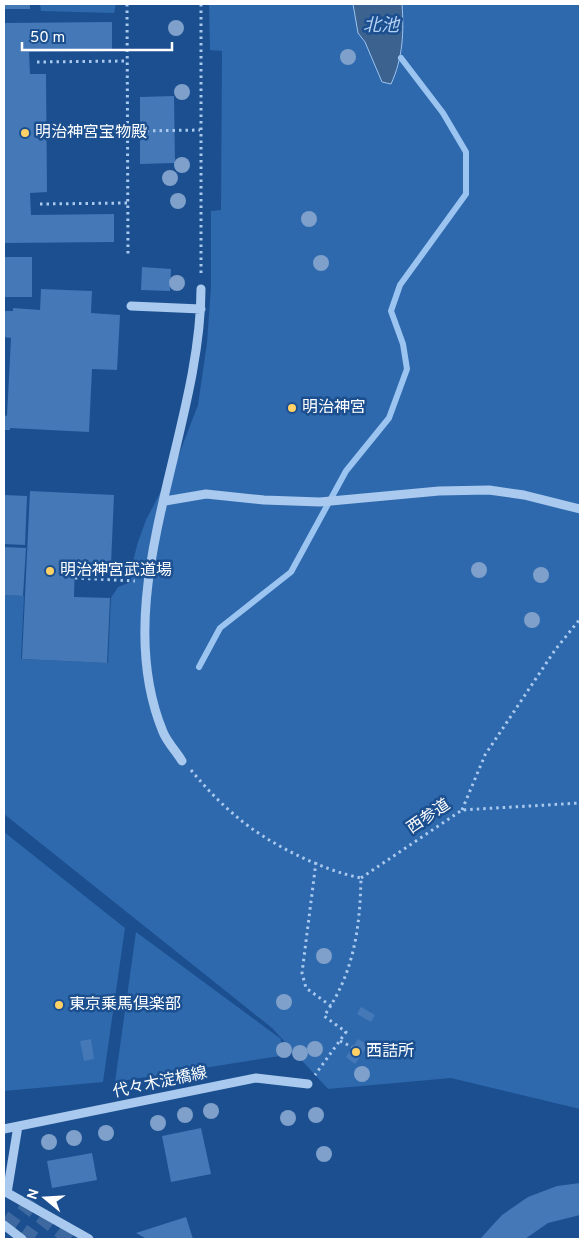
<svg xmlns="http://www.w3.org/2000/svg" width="584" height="1243" font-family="Overpass,'Noto Sans JP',sans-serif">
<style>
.green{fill:#2e69ad}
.water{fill:#3c6290;stroke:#9cc4f0}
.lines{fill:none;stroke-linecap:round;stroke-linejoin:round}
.stream{stroke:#9cc4f0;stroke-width:6}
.building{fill:#4478b7}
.highway-tunnel{stroke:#3d69a0;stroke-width:15;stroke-dasharray:15 8;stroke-linecap:butt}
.path{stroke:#a9c9ee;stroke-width:3;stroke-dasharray:2.5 4;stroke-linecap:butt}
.minor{stroke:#a9c9ee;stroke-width:9}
.tree{fill:#7ea0ca}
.poi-dot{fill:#ffd166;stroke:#1b4f8f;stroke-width:2}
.labels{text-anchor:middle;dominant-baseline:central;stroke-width:5;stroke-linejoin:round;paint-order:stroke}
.poi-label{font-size:16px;fill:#fff;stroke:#1b4f8f;text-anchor:start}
.street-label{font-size:16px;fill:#fff;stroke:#1b4f8f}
.water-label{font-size:18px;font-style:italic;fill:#b5d3f5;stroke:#1b4f8f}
</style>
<rect width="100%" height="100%" fill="#1b4f8f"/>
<path class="green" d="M40,4H116L114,13L41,11Z
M209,4H580V1109L451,1078L328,1089L272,1028L4,814V595L24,596L21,659L108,663L111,598L118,587L131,582L132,565L138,542L146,520L176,462L198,405L207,343L211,287V211L221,210L222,51L210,50Z
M4,832L125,928L103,1082L4,1091Z
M136,932L281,1039L280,1056L115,1082Z"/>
<path class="water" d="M353,4H402C404,32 403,58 391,84L382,82L365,42L358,33Z"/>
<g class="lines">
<path class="stream" d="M199,667L220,628L291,572L346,471L389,418L407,369L403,344L391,311L400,285L466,194V152L443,113L401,58"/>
</g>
<path class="building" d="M4,4H30V9H4Z
M112,22V51L29,52L30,74H46L47,192L30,193L31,215L114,214V242L4,243V23Z
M174,96L175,163L140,164V97Z
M4,257H32V297H4Z
M142,267L171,269L170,291L141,290Z
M41,289L92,291L91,313L120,315L117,370L92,369L89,432L10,428V430H4V415L7,416L11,338L4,337V311H13V308L40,310Z
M30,491L114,495L111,564L75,562L74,597L110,598L107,663L22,659Z
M4,495L27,496L25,545L4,544Z
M4,547L26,548L23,596L4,595Z
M361,1007L375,1015L371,1022L357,1014Z
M91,1039L94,1059L84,1061L80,1041Z
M358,1039L368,1045L355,1064L346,1057Z
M201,1128L211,1174L171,1182L162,1136Z
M92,1153L97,1180L52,1188L47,1161Z
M580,1183V1215L548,1223L525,1239H480L502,1215L528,1197L557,1186Z
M186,1217L193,1239H147L136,1233Z"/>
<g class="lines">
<path class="highway-tunnel" d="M22,1202L71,1239
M4,1218L34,1239"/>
<path class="path" d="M127,4L128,257
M201,4V276
M37,62L127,61
M75,132L200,130
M40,204L128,203
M75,578L135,581
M191,770C205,787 220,803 237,817C267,843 321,870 361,878C360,928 354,973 324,1016L346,1032L315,1075
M462,810L485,755L555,650L580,619
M316,862L302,973L306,988L331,1006
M361,878L462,810L580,803
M340,1041L352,1047"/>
<path class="minor" d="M131,306L201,309
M165,501L206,494L264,500L320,502L439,491L489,490L524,495L580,509
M182,761C176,751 167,742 163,732C106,594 201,432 201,289
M4,1129L256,1078L308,1084
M4,1191L89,1239
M7,1193L18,1126
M4,1225L22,1239"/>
</g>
<g class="tree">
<circle cx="176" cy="28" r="8"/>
<circle cx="348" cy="57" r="8"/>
<circle cx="182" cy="92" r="8"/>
<circle cx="182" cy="165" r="8"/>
<circle cx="170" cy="178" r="8"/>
<circle cx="178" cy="201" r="8"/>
<circle cx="309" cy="219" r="8"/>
<circle cx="321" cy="263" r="8"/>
<circle cx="177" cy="283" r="8"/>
<circle cx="479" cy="570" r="8"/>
<circle cx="541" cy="575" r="8"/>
<circle cx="532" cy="620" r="8"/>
<circle cx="324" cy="956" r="8"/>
<circle cx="284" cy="1002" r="8"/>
<circle cx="315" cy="1049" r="8"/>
<circle cx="284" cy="1050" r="8"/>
<circle cx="300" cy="1053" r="8"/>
<circle cx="362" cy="1074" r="8"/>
<circle cx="211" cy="1111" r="8"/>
<circle cx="185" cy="1115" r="8"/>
<circle cx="316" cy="1115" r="8"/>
<circle cx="288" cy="1118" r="8"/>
<circle cx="158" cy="1123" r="8"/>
<circle cx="106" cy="1133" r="8"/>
<circle cx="74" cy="1138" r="8"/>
<circle cx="49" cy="1142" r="8"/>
<circle cx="324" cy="1154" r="8"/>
</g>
<g class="poi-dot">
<circle cx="25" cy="133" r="5"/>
<circle cx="292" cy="408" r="5"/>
<circle cx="50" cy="571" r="5"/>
<circle cx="59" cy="1005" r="5"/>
<circle cx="356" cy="1052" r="5"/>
</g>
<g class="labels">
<g class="poi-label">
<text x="35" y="133">明治神宮宝物殿</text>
<text x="302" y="408">明治神宮</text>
<text x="60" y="571">明治神宮武道場</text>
<text x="69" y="1005">東京乗馬倶楽部</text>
<text x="366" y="1052">西詰所</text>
</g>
<g class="street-label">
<text transform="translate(429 817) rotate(-34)">西参道</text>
<text transform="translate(160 1083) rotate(-12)">代々木淀橋線</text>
</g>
<g class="water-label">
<text x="381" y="26">北池</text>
</g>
</g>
<rect width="584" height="1243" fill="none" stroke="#ffffff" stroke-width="10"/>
<g transform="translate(45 1198) rotate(288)" stroke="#1b4f8f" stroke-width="4" paint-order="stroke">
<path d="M0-4L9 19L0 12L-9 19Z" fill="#ffffff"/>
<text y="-8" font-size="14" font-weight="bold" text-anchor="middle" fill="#ffffff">N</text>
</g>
<path d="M22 42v8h150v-8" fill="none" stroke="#ffffff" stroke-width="2.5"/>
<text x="30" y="42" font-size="15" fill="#ffffff" stroke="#1b4f8f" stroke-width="4" paint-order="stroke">50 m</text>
</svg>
